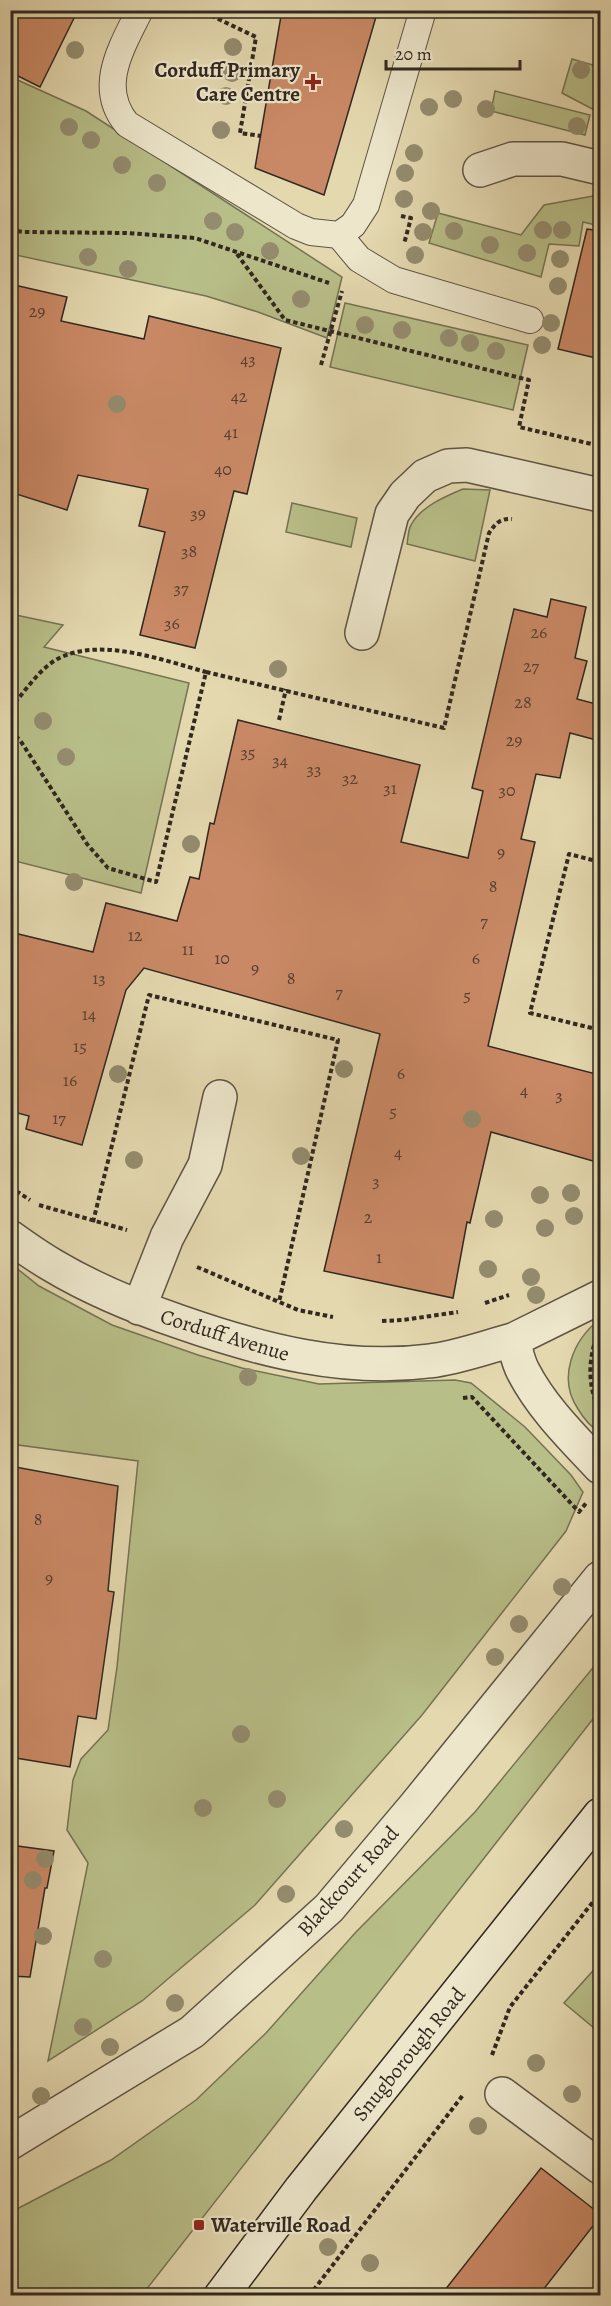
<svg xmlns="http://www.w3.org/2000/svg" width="611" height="2306" font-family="Alegreya,serif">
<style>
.green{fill:#b8be88;stroke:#747354;stroke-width:1.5}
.building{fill:#ca8966;stroke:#31281f;stroke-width:1.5}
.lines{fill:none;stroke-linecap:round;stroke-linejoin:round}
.service-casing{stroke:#5e5443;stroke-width:28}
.minor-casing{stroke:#5e5443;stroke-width:36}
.tertiary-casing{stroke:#5e5443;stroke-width:36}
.secondary-casing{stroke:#31281f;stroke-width:36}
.path{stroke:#31281f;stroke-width:4;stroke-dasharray:4.5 3;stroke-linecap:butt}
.service{stroke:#ede6cb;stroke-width:26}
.minor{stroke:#ede6cb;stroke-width:33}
.tertiary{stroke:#ede6cb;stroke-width:33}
.secondary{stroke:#ede6cb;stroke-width:33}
.tree{fill:#948c6e}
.poi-dot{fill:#8f2418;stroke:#ede6cb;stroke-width:2}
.labels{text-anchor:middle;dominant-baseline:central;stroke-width:4.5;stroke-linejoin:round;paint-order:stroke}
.number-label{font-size:18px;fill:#574031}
.poi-label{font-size:21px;font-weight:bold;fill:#31281f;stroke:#ede6cb;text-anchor:end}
.street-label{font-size:21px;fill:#31281f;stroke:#ede6cb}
</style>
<rect width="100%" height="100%" fill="#e4d8af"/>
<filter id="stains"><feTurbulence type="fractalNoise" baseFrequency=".00333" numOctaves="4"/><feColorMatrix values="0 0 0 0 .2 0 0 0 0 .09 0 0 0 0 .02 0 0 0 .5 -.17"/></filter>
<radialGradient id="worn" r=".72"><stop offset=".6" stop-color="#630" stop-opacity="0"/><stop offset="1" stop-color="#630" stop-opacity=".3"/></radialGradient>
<path class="green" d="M572,59L600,67V113L562,93Z
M11,77L86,111L342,277L327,338L258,312L206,296L11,254Z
M495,91L590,115L585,135L491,111Z
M593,196L600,198V226L583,222L579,246L549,244L541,277L429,243L438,213L521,235L544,205Z
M345,303L528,345L513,410L330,367Z
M463,489L490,490L475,561L407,544C408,539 408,530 411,525C420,507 446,496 463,489Z
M292,503L357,518L351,547L286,532Z
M11,614L63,625L44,647L189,683L141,893L11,860Z
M10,1263L39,1286L112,1325L198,1355L242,1368L319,1384L455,1380L471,1383L525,1427L571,1475L583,1492L566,1531L422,1715L255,1905L142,2001L48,2061L88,1863L67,1830L73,1780L81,1759L108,1730L117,1667L138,1461L11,1444Z
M600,1319V1432C590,1427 584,1419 578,1409C557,1378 573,1340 600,1319Z
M600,1659V1710L142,2295H11V2212L111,2160L196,2100L266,2033L356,1932L475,1812Z
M600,1963V2033L564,2003Z"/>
<path class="building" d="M21,10H78L40,87L10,72V32Z
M282,10H378L324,195L255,168Z
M587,229L600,231V359L558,349Z
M10,284L67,297L61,321L144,339L149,316L281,348L247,494L234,491L195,648L140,635L165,532L139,526L148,489L78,475L67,510L10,492Z
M551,599L586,607L575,658L587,661L577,699L600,705V741L570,733L560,778L536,774L521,839L535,842L488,1046L600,1075V1163L491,1132L470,1223L467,1222L453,1298L324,1271L380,1034L144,968L126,990L82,1145L26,1129L29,1116L10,1111V932L93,952L106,903L177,921L190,877L199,879L210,823L214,824L238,720L420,765L401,842L468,858L483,791L472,788L514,609L547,617Z
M10,1466L118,1486L108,1591L114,1592L96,1719L78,1716L70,1767L10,1757Z
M10,1845L54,1851L47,1888H45L30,1977L10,1976Z
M541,2168L600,2214V2217L539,2295H441Z"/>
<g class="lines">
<g class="service-casing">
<path id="service" d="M140,10C122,47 96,87 127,124L296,226L311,232L339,235L359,259L394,280L530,320
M339,235L353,225L366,205L423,10"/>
</g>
<g class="minor-casing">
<path id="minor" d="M480,170L513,159H562L600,168
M362,633L392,514L405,495L425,476L448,466L467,465L600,495
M10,1237C24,1247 38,1257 52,1265C92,1289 136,1307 180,1322C260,1350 344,1372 429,1361C457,1358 486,1347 513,1340C516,1350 518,1362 523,1371C542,1408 573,1438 600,1467
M139,1308L167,1237L205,1165L220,1097
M513,1340L600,1297
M502,2094L600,2167"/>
</g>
<g class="tertiary-casing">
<path id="tertiary" d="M10,2143L192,2032L329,1908L415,1806L600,1578"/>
</g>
<g class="secondary-casing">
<path id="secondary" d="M221,2296L301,2189L600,1815"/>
</g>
<path class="path" d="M209,10L208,14L256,37L240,133L261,136
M401,216L411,218L404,244
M10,230L24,232L127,233L195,238L329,283
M237,254L285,320L529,380L519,427L600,446
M321,365L342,291
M10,708C24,693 37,672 54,661C96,635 162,660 206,672
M279,720L286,689
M10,731L20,740L87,844L108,868L156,882L206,672L444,728L489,533C495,524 500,518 512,519
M600,862L569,854L530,1013L600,1030
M10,1187L30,1200
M39,1205L127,1230
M93,1222L149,995L338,1040L279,1302
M197,1267L298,1310L333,1317
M10,1300L17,1291
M485,1303L509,1295
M382,1321L403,1320L458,1312
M594,1345C589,1364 589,1381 595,1400
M463,1398L472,1397L579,1512L587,1502
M492,2055L510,2007L600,1893
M309,2296L463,2095"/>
<use href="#service" class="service"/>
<use href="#minor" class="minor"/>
<use href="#tertiary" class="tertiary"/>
<use href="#secondary" class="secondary"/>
</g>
<g class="tree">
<circle cx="233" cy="47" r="9"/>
<circle cx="75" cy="50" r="9"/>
<circle cx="581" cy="70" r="9"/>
<circle cx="232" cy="73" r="9"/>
<circle cx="226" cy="96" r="9"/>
<circle cx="453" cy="99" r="9"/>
<circle cx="429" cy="107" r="9"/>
<circle cx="486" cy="109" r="9"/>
<circle cx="577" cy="126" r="9"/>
<circle cx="69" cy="127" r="9"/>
<circle cx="221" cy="130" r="9"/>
<circle cx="91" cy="140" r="9"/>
<circle cx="414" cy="153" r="9"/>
<circle cx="122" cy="165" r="9"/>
<circle cx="405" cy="173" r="9"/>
<circle cx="157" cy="183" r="9"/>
<circle cx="404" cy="199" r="9"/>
<circle cx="431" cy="211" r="9"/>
<circle cx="213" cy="221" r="9"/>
<circle cx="543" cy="230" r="9"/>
<circle cx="562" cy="230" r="9"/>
<circle cx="454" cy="231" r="9"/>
<circle cx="235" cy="232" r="9"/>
<circle cx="423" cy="232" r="9"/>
<circle cx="490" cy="245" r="9"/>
<circle cx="270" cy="251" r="9"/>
<circle cx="527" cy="253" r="9"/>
<circle cx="415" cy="255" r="9"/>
<circle cx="88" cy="257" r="9"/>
<circle cx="560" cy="259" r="9"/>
<circle cx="128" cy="269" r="9"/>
<circle cx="558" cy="286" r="9"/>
<circle cx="301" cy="299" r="9"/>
<circle cx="551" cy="323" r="9"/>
<circle cx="365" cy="325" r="9"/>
<circle cx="402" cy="330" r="9"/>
<circle cx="449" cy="338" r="9"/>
<circle cx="470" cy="343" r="9"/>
<circle cx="542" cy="345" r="9"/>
<circle cx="496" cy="351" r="9"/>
<circle cx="117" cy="404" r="9"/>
<circle cx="278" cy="669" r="9"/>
<circle cx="43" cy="721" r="9"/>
<circle cx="66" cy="757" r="9"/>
<circle cx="191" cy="844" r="9"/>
<circle cx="74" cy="882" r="9"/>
<circle cx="344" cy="1069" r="9"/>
<circle cx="118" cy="1074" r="9"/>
<circle cx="472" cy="1119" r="9"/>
<circle cx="301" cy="1156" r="9"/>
<circle cx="134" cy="1160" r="9"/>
<circle cx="571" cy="1193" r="9"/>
<circle cx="540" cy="1195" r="9"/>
<circle cx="574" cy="1216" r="9"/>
<circle cx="494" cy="1219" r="9"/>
<circle cx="545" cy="1228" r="9"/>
<circle cx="488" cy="1269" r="9"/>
<circle cx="531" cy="1277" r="9"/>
<circle cx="536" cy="1295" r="9"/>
<circle cx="248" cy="1377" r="9"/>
<circle cx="562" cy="1587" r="9"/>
<circle cx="519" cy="1624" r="9"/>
<circle cx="495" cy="1657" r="9"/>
<circle cx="241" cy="1734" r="9"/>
<circle cx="277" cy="1799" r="9"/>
<circle cx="203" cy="1808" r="9"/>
<circle cx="344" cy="1829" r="9"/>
<circle cx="45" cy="1859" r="9"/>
<circle cx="33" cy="1880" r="9"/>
<circle cx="286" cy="1894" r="9"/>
<circle cx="43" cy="1936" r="9"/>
<circle cx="103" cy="1959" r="9"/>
<circle cx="175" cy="2003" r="9"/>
<circle cx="83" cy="2027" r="9"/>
<circle cx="110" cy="2047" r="9"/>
<circle cx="536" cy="2063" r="9"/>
<circle cx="572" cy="2094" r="9"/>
<circle cx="41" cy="2096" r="9"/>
<circle cx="478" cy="2126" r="9"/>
<circle cx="328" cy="2247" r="9"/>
<circle cx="370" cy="2263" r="9"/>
</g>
<g class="poi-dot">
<path d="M310 73h6v6h6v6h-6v6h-6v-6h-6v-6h6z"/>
<rect x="193" y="2219" width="12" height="12" rx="3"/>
</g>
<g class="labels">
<g class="number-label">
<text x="37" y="311">29</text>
<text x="248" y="359">43</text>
<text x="239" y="396">42</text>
<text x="231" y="432">41</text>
<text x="223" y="469">40</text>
<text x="198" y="513">39</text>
<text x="189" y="551">38</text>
<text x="181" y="588">37</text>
<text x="172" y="623">36</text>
<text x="539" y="632">26</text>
<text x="531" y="666">27</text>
<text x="523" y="702">28</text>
<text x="514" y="740">29</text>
<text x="248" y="752">35</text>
<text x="280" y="760">34</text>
<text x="314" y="769">33</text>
<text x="350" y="778">32</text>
<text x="390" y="788">31</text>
<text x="507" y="790">30</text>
<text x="501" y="852">9</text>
<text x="493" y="886">8</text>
<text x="484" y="921">7</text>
<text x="135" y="935">12</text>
<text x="188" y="949">11</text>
<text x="222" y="958">10</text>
<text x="476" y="958">6</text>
<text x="255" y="968">9</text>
<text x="99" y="978">13</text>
<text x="291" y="978">8</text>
<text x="339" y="992">7</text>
<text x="467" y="995">5</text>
<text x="89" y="1014">14</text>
<text x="80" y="1046">15</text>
<text x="401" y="1073">6</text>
<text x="70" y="1080">16</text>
<text x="524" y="1090">4</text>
<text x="559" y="1095">3</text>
<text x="393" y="1111">5</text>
<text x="59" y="1118">17</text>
<text x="398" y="1152">4</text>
<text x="376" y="1181">3</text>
<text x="368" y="1217">2</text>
<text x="379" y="1257">1</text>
<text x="38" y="1519">8</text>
<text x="49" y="1578">9</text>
</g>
<g class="poi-label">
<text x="300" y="70">Corduff Primary<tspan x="300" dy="24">Care Centre</tspan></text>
<text x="211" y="2225" text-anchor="start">Waterville Road</text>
</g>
<g class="street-label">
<text transform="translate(225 1335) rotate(17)">Corduff Avenue</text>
<text transform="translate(348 1881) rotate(-48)">Blackcourt Road</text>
<text transform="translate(409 2054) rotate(-51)">Snugborough Road</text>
</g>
</g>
<rect width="611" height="2306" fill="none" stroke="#e4d8af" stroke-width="36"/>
<rect x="12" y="12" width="587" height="2282" fill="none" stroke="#31281f" stroke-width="3"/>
<rect x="18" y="18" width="575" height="2270" fill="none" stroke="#31281f" stroke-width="1.5"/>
<path d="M386 60v9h134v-9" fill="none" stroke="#31281f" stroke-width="3"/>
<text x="395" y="60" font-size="18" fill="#31281f" stroke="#ede6cb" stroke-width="4.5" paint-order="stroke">20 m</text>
<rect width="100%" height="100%" filter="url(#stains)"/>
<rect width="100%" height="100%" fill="url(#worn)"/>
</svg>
